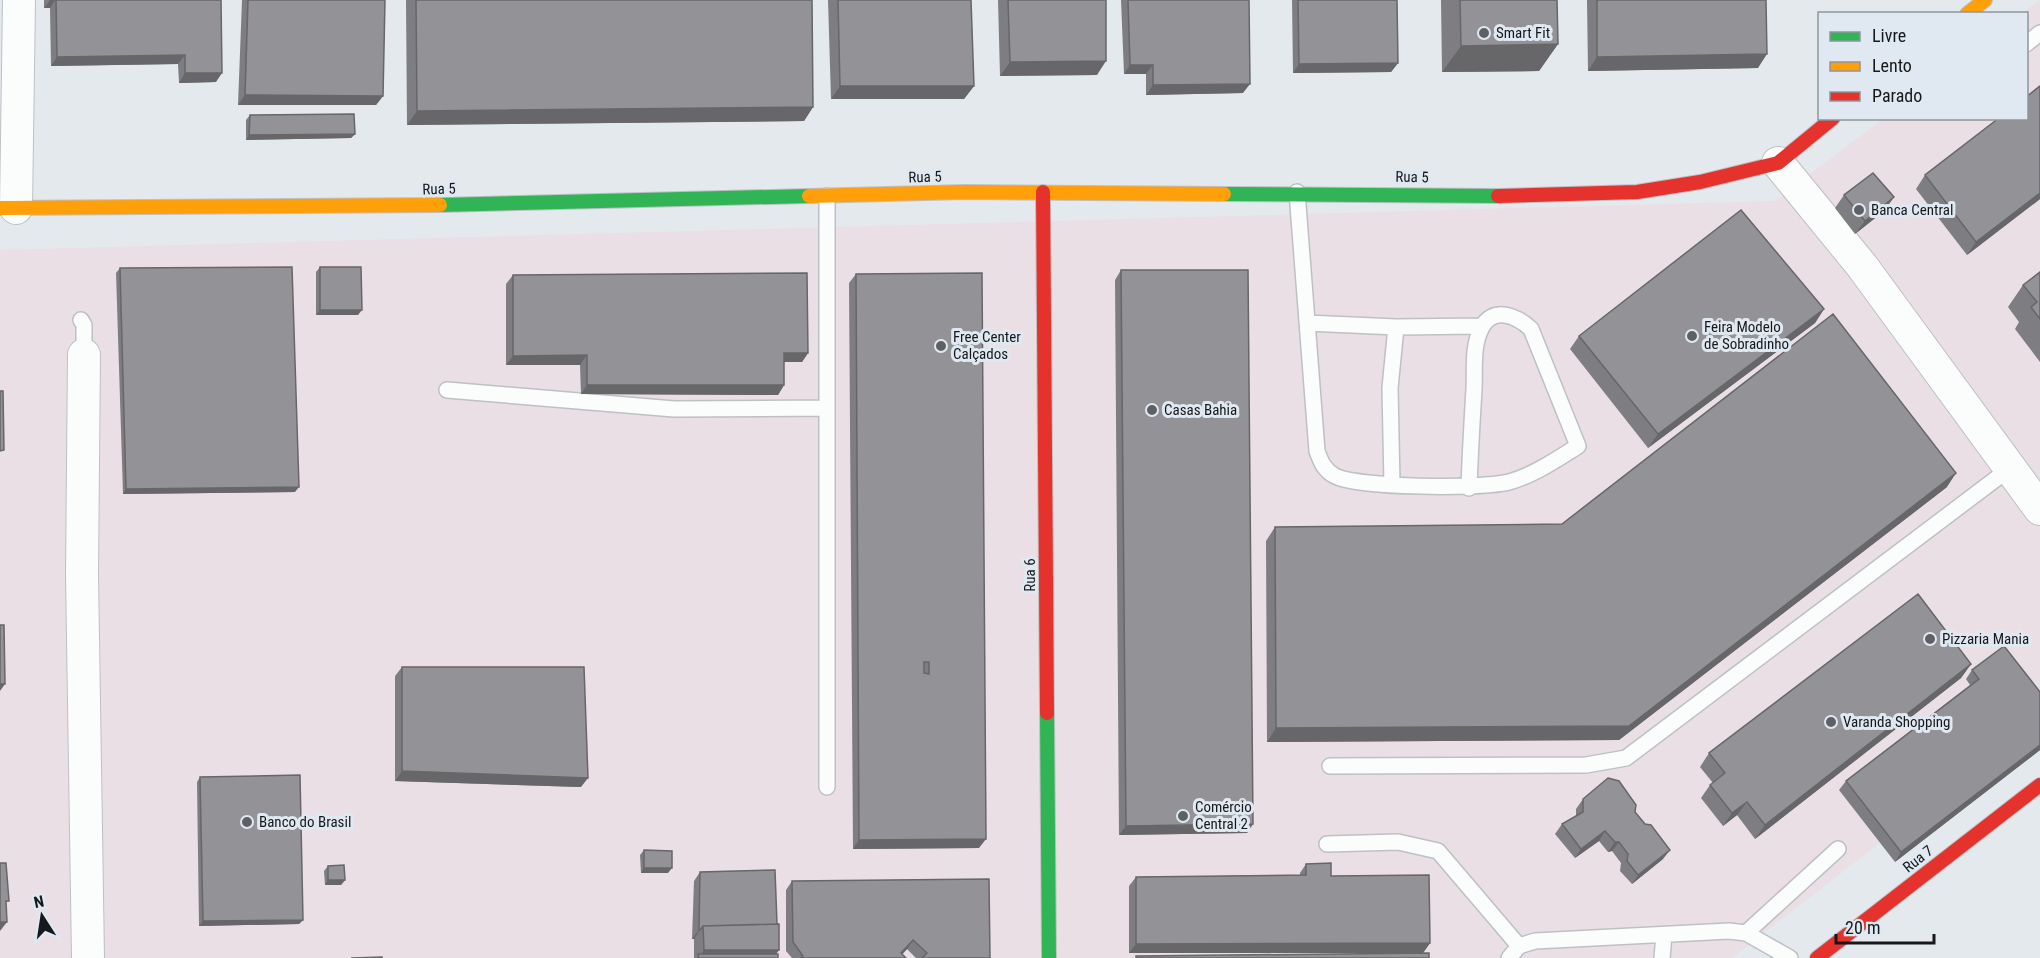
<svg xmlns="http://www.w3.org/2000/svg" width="2040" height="958" font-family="'Roboto Condensed',sans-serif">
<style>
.commercial{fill:#eadfe5}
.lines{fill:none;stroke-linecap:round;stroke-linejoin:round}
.lane-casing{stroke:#bdc1c4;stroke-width:18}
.street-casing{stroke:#bdc1c4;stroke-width:34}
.fast-casing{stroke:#bdc1c4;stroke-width:16}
.slow-casing{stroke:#bdc1c4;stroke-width:16}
.jam-casing{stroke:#bdc1c4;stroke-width:16}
.lane{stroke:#fbfcfc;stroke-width:15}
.street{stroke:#fbfcfc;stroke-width:32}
.fast{stroke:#30b455;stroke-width:14}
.slow{stroke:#ff9f0a;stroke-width:14}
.jam{stroke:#e5322d;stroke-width:14}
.wall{fill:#7e7e82}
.shaded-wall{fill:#67676a}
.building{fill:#939397;stroke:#67676a;stroke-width:1.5;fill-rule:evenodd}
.poi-dot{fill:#5e6164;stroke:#e0e9f1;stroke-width:2}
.labels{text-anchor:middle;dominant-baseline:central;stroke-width:6;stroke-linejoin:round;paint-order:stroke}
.poi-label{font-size:15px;fill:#16181b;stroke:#e0e9f1;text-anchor:start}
.street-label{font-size:15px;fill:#16181b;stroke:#e0e9f1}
</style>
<rect width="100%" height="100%" fill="#e4e9ed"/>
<path class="commercial" d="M2040,0V718L1732,958H0V250L1775,201L1883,119L2026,118V14L2022,13Z"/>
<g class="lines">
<g class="lane-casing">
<path id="lane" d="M2026,44L2040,33
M1297,192L1317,451C1321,462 1324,470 1335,476C1358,488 1482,489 1509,482C1534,475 1557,459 1578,446L1531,329C1517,316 1492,305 1481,329C1472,347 1475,370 1474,389C1472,422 1470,455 1469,488
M81,320L84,325V355
M1307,323L1396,327L1390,388L1392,484
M1396,327L1482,326
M447,390L674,409L827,408
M1330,766L1586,765L1626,758L2009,469
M827,787V196
M1327,844L1398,842L1438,851L1519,946
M1746,933L1838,849
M1509,958L1519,946L1535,941L1729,931L1746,933L1790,958
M1662,958L1664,935"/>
</g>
<g class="street-casing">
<path id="street" d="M1778,163L1862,266L2040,509
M16,208L19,0
M84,355L82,574L88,958"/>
</g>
<g class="fast-casing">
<path id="fast" d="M1224,194L1498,196
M440,205L809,196
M1047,713L1049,958"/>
</g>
<g class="slow-casing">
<path id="slow" d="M1967,14L1985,0
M809,196L965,192L1224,194
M0,208L440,205"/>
</g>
<g class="jam-casing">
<path id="jam" d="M1043,192L1047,713
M1498,196L1637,192L1700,182L1778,163L1833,118
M1817,958L2040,785"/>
</g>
<use href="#lane" class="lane"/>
<use href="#street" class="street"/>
<use href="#fast" class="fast"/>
<use href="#slow" class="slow"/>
<use href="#jam" class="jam"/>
</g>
<path class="wall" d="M44,0H221L216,82L179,83L178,64L51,66L50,8H44Z
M242,0H385L383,96L376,105H238Z
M406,0H812L813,107L804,121L407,125Z
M828,0H971L974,86L964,99H831Z
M998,0H1106L1097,75L1000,76Z
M1121,0H1249L1243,93L1146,95V74H1124Z
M1292,0H1397L1398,63L1391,72L1293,73Z
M1441,0H1557L1558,44L1539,71L1442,72Z
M1587,0H1766L1758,68L1588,71Z
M250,115L355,134L351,138L246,140V120Z
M1925,175L2040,199L1967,255L1916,189Z
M1844,195L1894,197L1884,211L1855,234L1835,208Z
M320,267L358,315H316V272Z
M120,268L295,492L123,494L116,273Z
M1121,270L1253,824L1247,833L1119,835L1115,280Z
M2040,272V362L2015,329L2019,322L2008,307L2023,285Z
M856,274L979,848L853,849L849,283Z
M513,275L808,353L802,362H784V385L778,395L581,394L580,365H506V284Z
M1824,309L1815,323L1648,448L1570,349L1579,336Z
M1947,487L1619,740L1267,742L1266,541L1275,527L1562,524Z
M1971,664L1961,678L1755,839L1737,815L1723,826L1701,798L1710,785L1713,783L1700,767L1709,753Z
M402,667L581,787L395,781V676Z
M1972,670L2040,692V750L1895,862L1839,790L1846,781L1970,685L1966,679Z
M200,777L303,920L299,924L199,926L197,782Z
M1583,799L1635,812L1663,859L1632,884L1620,871L1621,863L1612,851L1608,852L1599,841L1575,858L1555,834L1562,824L1576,816V809Z
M644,850L668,873H641L640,855Z
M1306,864L1331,876L1430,943L1423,953H1129V886L1136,877L1300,875V873Z
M328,866L345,880L341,885H325L324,871Z
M700,872L779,950L776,954L778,958H694V939H692L694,881Z
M792,881L990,958H916L907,949L902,954L906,958H792L786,951V890Z"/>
<path class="shaded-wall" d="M50,0H55L50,8H44Z
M1558,44L1539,71L1442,72L1461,46Z
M1767,54L1758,68L1588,71L1597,57Z
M185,55L178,64L51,66L57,57Z
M1106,61L1097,75L1000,76L1010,62Z
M1398,63L1391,72L1293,73L1299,64Z
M1130,65H1153L1146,74H1124Z
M185,73H222L216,82L179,83Z
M1250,84L1243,93L1146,95L1153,85Z
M840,86H974L964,99H831Z
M245,95L383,96L376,105H238Z
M813,107L804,121L407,125L417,111Z
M355,134L351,138L246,140L249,135Z
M2040,193V199L1967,255L1976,242Z
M1894,197L1884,211L1855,234L1865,221Z
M1824,309L1815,323L1648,448L1658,434Z
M320,310H362L358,315H316Z
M784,353H808L802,362H778Z
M587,355L580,365H506L513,356Z
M587,385H784L778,395L581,394Z
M1956,473L1947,487L1619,740L1267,742L1276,728Z
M299,487L295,492L123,494L126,489Z
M1971,664L1961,678L1755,839L1765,825Z
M0,684H5L0,691Z
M2040,745V750L1895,862L1901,852Z
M402,771L588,778L581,787L395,781Z
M1747,802L1737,815L1723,826L1732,813Z
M1253,824L1247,833L1119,835L1126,826Z
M1605,831L1599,841L1575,858L1581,849Z
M986,839L979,848L853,849L859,840Z
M1615,842H1619L1612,851L1608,852Z
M1670,850L1663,859L1632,884L1638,875Z
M644,868H672L668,873H641Z
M328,880H345L341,885H325Z
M303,920L299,924L199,926L203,921Z
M0,922H7L0,931Z
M699,930H700L694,939H692Z
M913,940L907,949L899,958L901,953Z
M1430,943L1423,953H1129L1136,944Z
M704,950H779L773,958H699Z"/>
<path class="building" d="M56,0H221L222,73H185V55L57,57Z
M248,0H385L383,96L245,95Z
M416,0H812L813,107L417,111Z
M838,0H971L974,86H840Z
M1008,0H1106V61L1010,62Z
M1128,0H1249L1250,84L1153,85V65H1130Z
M1298,0H1397L1398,63L1299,64Z
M1460,0H1557L1558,44L1461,46Z
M1597,0H1766L1767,54L1597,57Z
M2040,86V193L1976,242L1925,175L1999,118H2026V97Z
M354,114L355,134L249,135L250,115Z
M1873,173L1894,197L1865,221L1844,195Z
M1741,210L1824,309L1658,434L1579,336Z
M292,267L299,487L126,489L120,268Z
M320,267H361L362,310H320Z
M1121,270H1248L1253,824L1126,826Z
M2040,272V319L2031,307L2037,302L2023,285Z
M807,273L808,353H784V385H587V355L513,356V275Z
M982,273L986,839L859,840L856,274ZM924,662H929V674L924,673Z
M1833,314L1956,473L1629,726L1276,728L1275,527L1562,524Z
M0,391H3L4,450L0,451Z
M1918,594L1971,664L1765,825L1747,802L1732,813L1710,785L1725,773L1709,753Z
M0,625H4L5,684H0Z
M2004,646L2040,692V745L1901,852L1846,781L1979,679L1972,670Z
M402,667H584L588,778L402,771Z
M300,775L303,920L203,921L200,777Z
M1608,778L1619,781L1636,805L1635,812L1645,824L1651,825L1670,850L1638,875L1627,861L1628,854L1619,842H1615L1605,831L1581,849L1562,824L1583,812V799Z
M644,850L672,851V868H644Z
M0,863H6L9,901H6L7,922H0Z
M1331,863V876L1429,875L1430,943L1136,944V877L1306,875V864Z
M344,865L345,880H328V866Z
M775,870L777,924L703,926L700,930H699L700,872Z
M989,879L990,958H922L927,953L913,940L901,953L906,958H801L803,956L793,942L792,881Z
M779,924V950H704L703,926Z
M1429,953V958H1136V956Z
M698,954H778V958H699Z
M382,957V958H351Z"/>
<g class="poi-dot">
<circle cx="1484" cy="33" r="6"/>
<circle cx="1859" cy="210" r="6"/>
<circle cx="1692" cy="336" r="6"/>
<circle cx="941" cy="346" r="6"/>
<circle cx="1152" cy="410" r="6"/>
<circle cx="1930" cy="639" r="6"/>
<circle cx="1831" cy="722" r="6"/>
<circle cx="1183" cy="816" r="6"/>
<circle cx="247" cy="822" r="6"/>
</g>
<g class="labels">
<g class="poi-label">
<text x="1496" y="33">Smart Fit</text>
<text x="1871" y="210">Banca Central</text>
<text x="1704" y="327">Feira Modelo<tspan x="1704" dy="17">de Sobradinho</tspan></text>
<text x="953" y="337">Free Center<tspan x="953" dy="17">Calçados</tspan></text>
<text x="1164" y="410">Casas Bahia</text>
<text x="1942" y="639">Pizzaria Mania</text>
<text x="1843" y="722">Varanda Shopping</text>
<text x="1195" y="807">Comércio<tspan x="1195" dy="17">Central 2</tspan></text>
<text x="259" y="822">Banco do Brasil</text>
</g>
<g class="street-label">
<text transform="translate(925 177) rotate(-2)">Rua 5</text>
<text transform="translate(1412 177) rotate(1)">Rua 5</text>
<text transform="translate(439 189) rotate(-2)">Rua 5</text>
<text transform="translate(1030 575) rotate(-90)">Rua 6</text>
<text transform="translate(1918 859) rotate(-38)">Rua 7</text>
</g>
</g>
<rect x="1818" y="12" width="210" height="108" fill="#e0e9f1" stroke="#8f959b" stroke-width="1.5"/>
<rect x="1830" y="32" width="30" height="9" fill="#30b455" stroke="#8f959b" stroke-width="1.5"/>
<text x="1872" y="42" font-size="18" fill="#16181b">Livre</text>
<rect x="1830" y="62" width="30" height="9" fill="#ff9f0a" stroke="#8f959b" stroke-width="1.5"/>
<text x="1872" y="72" font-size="18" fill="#16181b">Lento</text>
<rect x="1830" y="92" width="30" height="9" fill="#e5322d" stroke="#8f959b" stroke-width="1.5"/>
<text x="1872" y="102" font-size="18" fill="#16181b">Parado</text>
<g transform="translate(42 916) rotate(348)" stroke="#e0e9f1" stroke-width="4.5" paint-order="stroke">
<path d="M0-4.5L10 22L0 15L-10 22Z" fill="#16181b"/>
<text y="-9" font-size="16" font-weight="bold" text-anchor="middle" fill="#16181b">N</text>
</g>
<path d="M1836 934v9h98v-9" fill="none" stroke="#16181b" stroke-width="3"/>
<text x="1845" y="934" font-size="18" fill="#16181b" stroke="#e0e9f1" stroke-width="4.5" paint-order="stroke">20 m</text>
</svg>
